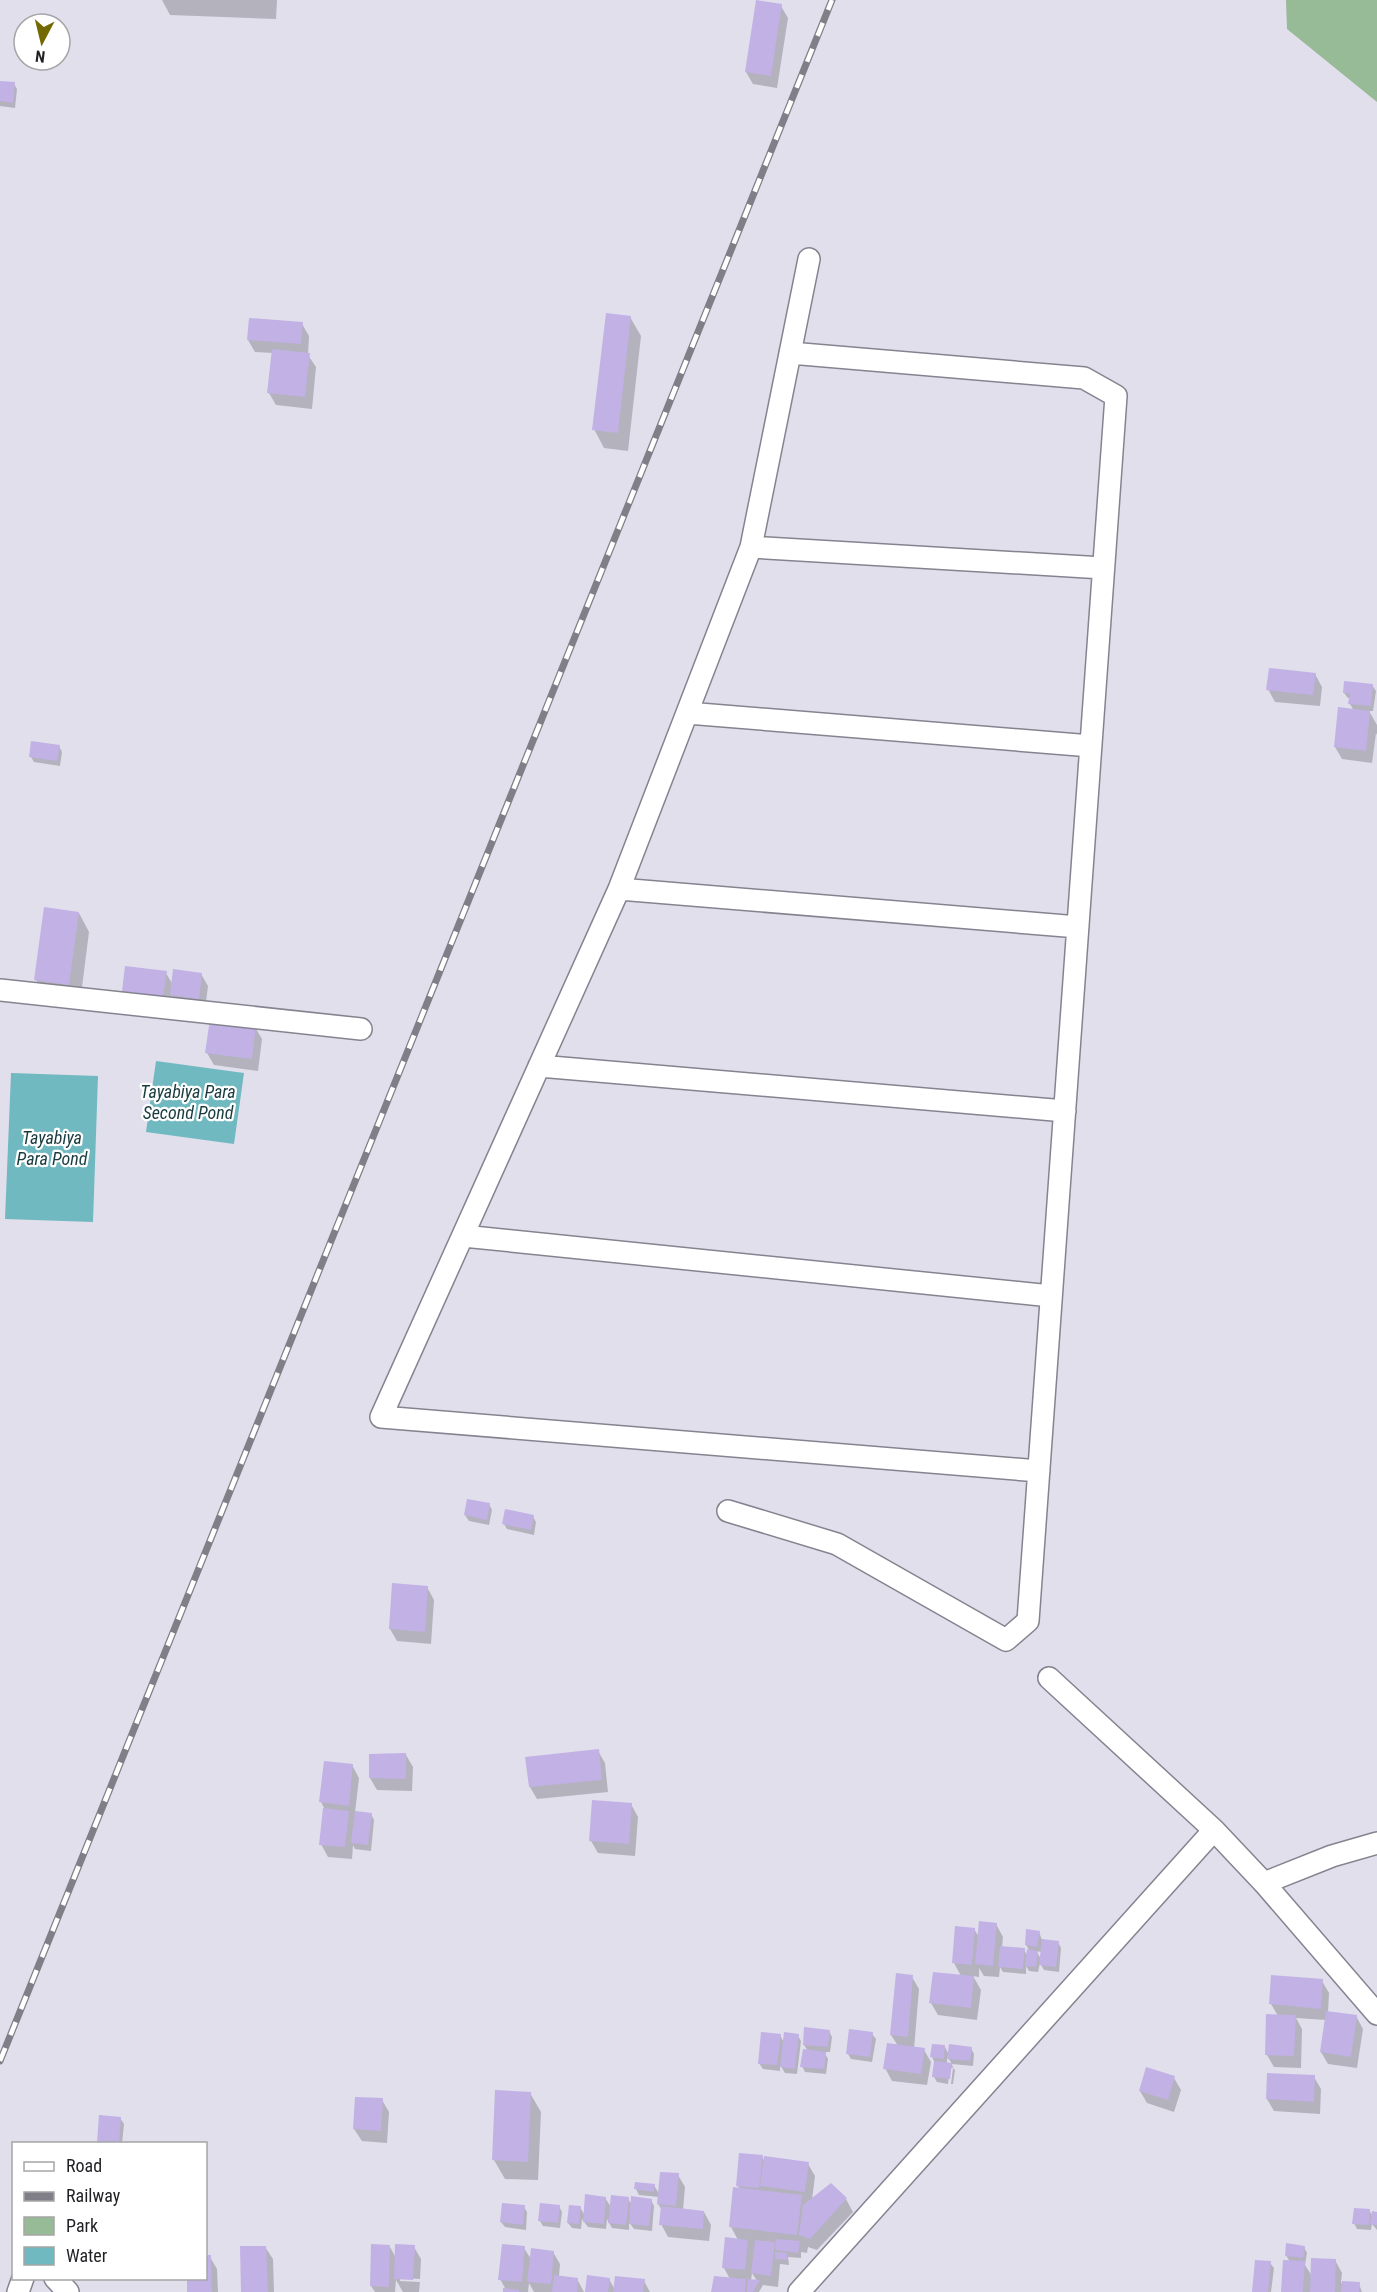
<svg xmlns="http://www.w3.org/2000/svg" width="1377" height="2292" font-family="'Roboto Condensed',sans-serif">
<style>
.green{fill:#97ba97}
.water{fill:#70b9c0}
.shadow{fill:#0003;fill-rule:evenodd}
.building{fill:#c1b1e5}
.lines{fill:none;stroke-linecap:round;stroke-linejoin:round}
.street-casing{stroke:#85838f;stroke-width:24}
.street{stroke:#fff;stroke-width:21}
.rail-casing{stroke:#807f87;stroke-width:7}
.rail{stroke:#fff;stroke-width:4.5;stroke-dasharray:14;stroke-linecap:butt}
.labels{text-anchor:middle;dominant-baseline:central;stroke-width:4.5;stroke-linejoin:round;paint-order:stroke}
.water-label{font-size:18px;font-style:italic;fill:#183c3f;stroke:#fff}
</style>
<rect width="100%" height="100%" fill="#e1dfec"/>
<path class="green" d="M1286,0H1377V102L1287,29Z"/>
<path class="water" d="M156,1061L244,1073L234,1144L146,1132Z
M11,1073L98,1076L93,1222L5,1219Z"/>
<path class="shadow" d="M162,0H277L276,19L170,15Z
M781,6L788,18L777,88L753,84L746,72Z
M0,82L14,84L17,89L15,108L0,106Z
M630,317L641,336L628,451L604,448L594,429Z
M302,324L309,336L308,355L316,367L312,409L276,405L269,393L273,353L255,352L248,340Z
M1315,674L1322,687L1320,706L1275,702L1268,689Z
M1372,685L1376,691L1373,711H1369L1377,725V735L1376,733L1372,763L1342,759L1335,747L1354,711L1350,704L1351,698H1348L1344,693Z
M59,746L62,752L60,766L34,762L31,757Z
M79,913L89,932L80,1003L46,998L36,980Z
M166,973L173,985L201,974L208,986L205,1010L179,1007L172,995L170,1009L130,1003L123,991ZM130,991L171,997V1000L130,994Z
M255,1027L262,1039L258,1071L214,1065L207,1053Z
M489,1504L492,1510L489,1525L469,1521L465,1515Z
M533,1517L536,1522L534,1535L507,1529L504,1524Z
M427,1587L434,1600L431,1644L397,1641L390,1629Z
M598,1751L605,1763L608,1792L537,1799L530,1787Z
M406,1755L413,1767L412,1791L377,1790L370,1778Z
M352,1765L359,1778L355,1813L371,1814L374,1820L371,1851L355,1849L353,1845L352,1859L328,1857L321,1844L324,1808L321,1802Z
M631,1804L638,1817L635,1856L598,1853L591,1841Z
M996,1924L1003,1937L1002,1948L1024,1950L1027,1955L1030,1951L1026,1945L1039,1932L1042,1940L1058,1942L1061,1948L1059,1972L1044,1970L1040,1963L1038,1972L1029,1971L1026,1966V1974L1003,1972L1000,1967L999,1977L984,1976L979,1968V1977L973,1976L981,1990L977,2020L938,2015L931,2003L961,1976L954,1963L974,1929L979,1937ZM1036,1951L1042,1952L1041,1959Z
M897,1975L912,1977L919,1989L914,2049L924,2050L931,2062L927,2085L892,2081L885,2068L898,2046L891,2035Z
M1322,1981L1329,1993L1328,2013L1356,2016L1363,2029L1357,2068L1328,2064L1321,2052L1326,2020L1296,2018L1302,2029L1301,2068L1274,2067L1267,2055L1278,2016L1271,2004Z
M829,2031L832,2037L830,2052H824L828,2059L826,2074L805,2072L802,2066L808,2051L804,2045Z
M872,2034L876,2039L872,2062L851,2059L848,2054Z
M780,2035L784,2043L798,2036L801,2041L797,2074L785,2073L780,2065V2071L763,2069L759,2063Z
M945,2047L949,2055L971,2048L974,2054L973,2066L952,2064L947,2056V2064H952L953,2068H950L948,2084L937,2082L934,2077L935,2063L932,2057Z
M953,2068L955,2070L953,2084H951Z
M1314,2077L1321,2089L1320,2114L1274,2111L1267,2099Z
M1174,2078L1181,2090L1174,2112L1147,2103L1140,2091Z
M530,2093L541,2112L538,2180L505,2179L494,2160Z
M382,2100L389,2112L387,2143L362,2141L354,2129Z
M120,2118L124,2124L122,2144H99Z
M762,2157L765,2162L808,2164L815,2176L812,2200L831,2185L846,2199L853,2212L817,2250L808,2247L807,2253L801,2252V2258L788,2257L789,2265L780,2264L778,2287L763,2285L759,2292H713L730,2279L724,2268L738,2240L731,2227L740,2189L737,2185ZM752,2273L757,2281H751Z
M678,2175L685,2187L683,2210L704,2212L711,2225L709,2241L668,2237L661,2224L662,2210L658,2204L659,2197L639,2195L636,2189L654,2185L659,2194Z
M605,2198L611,2207L628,2199L632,2205L651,2200L654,2206L652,2231L634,2229L629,2222V2230L612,2228L607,2219L606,2229L588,2227L582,2219L581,2229L572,2228L568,2223L580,2207L585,2216Z
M559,2206L562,2212L560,2228L543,2226L540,2221Z
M524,2207L527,2212L526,2230L505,2227L501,2222Z
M1369,2210L1373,2217L1377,2213V2230L1372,2224L1371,2230L1357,2229L1354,2223Z
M265,2247L273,2259L274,2292H243Z
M390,2247L396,2258L414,2247L421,2259L420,2279L400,2278V2281L420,2282L419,2292H403L396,2280L395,2292H375L371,2286Z
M1304,2247L1307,2253L1305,2265L1312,2276L1335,2260L1342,2273L1341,2283L1359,2284L1362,2292H1282L1290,2262L1286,2255Z
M524,2248L531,2259L553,2252L560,2264L559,2277L577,2279L584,2292H534L529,2283L528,2292H505V2288L500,2279Z
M206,2257H210L217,2269L218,2292H189L206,2278Z
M1270,2263L1274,2268L1271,2292H1253Z
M609,2279L615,2290L644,2281L650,2292H587Z"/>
<path class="building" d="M756,0L782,4L771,76L745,72Z
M0,81L15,82L13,103L0,101Z
M606,313L631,316L618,433L592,430Z
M249,318L303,322L301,344L247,340Z
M272,349L310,353L305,397L267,393Z
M1269,668L1316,673L1313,695L1266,690Z
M1344,681L1373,684L1371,706L1348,704L1350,693H1343Z
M1338,707L1370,711L1366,751L1334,747Z
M31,741L60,745L57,761L29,757Z
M44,907L79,912L69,985L34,980Z
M125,966L167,971L163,997L122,991Z
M173,969L202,973L199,999L170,995Z
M210,1019L256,1025L252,1059L205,1053Z
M467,1499L490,1503L487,1520L464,1515Z
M505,1509L534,1515L531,1530L502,1524Z
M392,1583L428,1586L425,1632L389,1629Z
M599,1749L602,1780L529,1787L525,1757Z
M406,1753V1779L369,1778V1754Z
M324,1761L353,1764L349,1806L319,1802Z
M592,1800L632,1803L629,1844L589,1841Z
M323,1808L349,1811L345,1847L319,1845Z
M355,1811L372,1813L368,1845L351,1843Z
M979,1921L997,1923L993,1966L975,1964Z
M955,1926L975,1928L972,1965L952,1963Z
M1026,1929L1040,1931L1037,1947L1025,1945Z
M1042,1939L1059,1941L1056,1967L1039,1965Z
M1000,1946L1025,1948L1023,1969L998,1967Z
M1027,1949L1038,1951L1036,1967L1025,1966Z
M933,1972L974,1976L971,2008L929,2003Z
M896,1973L913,1975L908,2037L890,2035Z
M1271,1975L1323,1979L1321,2009L1269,2004Z
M1326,2011L1357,2015L1351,2057L1320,2052Z
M1266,2014L1296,2015L1294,2056L1265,2055Z
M804,2027L830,2030L828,2047L803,2045Z
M849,2029L873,2032L870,2057L846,2054Z
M761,2032L781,2034L777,2065L758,2064Z
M784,2032L799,2034L795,2069L780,2067Z
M887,2043L925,2048L921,2074L883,2069Z
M932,2044L945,2045L944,2059L930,2057Z
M949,2044L972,2047L970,2061L947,2059Z
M803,2049L826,2052L824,2069L800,2067Z
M934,2061L952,2063L950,2079L932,2077Z
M1146,2067L1175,2076L1168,2100L1139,2091Z
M1267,2073L1315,2075L1314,2102L1266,2099Z
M495,2090L531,2092L528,2162L492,2160Z
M355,2097L383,2098L381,2131L353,2129Z
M99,2115L121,2117L119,2144L97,2143Z
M739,2153L763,2155L759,2188L736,2186Z
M764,2156L809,2162L805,2192L760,2186Z
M660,2172L679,2173L676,2206L657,2204Z
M635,2182L655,2184L654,2192L634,2189Z
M831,2183L847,2198L810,2239L799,2235L803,2205Z
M733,2187L802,2195L797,2235L729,2227Z
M585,2194L606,2197L604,2224L583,2222Z
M611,2195L629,2197L626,2225L608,2223Z
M631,2196L652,2199L649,2226L629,2224Z
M502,2203L525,2205L523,2225L500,2222Z
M540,2203L560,2205L558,2223L538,2221Z
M569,2205L581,2206L579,2224L567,2223Z
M661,2206L704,2211L703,2229L659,2225Z
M1354,2208L1370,2209L1369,2225L1352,2224Z
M1372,2211L1377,2212V2225L1370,2224Z
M725,2237L748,2240L745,2270L722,2268Z
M776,2239L800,2241L798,2253L775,2250Z
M755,2240L775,2242L771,2276L751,2273Z
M1286,2243L1305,2246L1303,2258L1285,2256Z
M371,2244L390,2245L389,2287L370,2286Z
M395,2244L415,2245L413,2280L394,2279Z
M502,2244L525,2246L522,2282L498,2280Z
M240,2246H266L268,2292H241Z
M531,2248L554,2251L551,2284L527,2282Z
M775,2252L787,2253V2260L775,2259Z
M206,2255H211L212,2292H187V2278H206Z
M1311,2258L1336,2259L1335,2292H1310Z
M1255,2260L1271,2261L1268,2292H1252Z
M1283,2260L1305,2261L1303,2292H1281Z
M554,2275L578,2278L577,2292H552Z
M587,2275L610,2278L608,2292H585Z
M615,2276L645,2279L643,2292H613Z
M714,2276L746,2279L745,2292H711Z
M748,2279L760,2280L753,2292H747Z
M1342,2281L1360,2282L1359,2292H1341Z
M503,2288L519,2290V2292H503Z"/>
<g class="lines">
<g class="street-casing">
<path id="street" d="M809,259L751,547L619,889L381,1417L1039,1471
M751,547L1103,568
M687,713L1091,746
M619,889L1078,927
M0,990L361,1029
M539,1066L1065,1111
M463,1236L1051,1296
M728,1511L837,1544L1006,1640L1028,1621L1116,396L1084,378L790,353
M1214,1830L1264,1883L1377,2014
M1264,1883L1332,1856L1377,1843
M55,2278L68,2292
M18,2292L23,2278
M799,2292L1214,1830L1049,1678"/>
</g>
<use href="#street" class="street"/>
<g class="rail-casing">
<path id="rail" d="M0,2061L832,0"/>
</g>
<use href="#rail" class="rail"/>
</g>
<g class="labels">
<g class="water-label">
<text x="188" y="1091">Tayabiya Para<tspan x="188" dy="21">Second Pond</tspan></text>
<text x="52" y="1137">Tayabiya<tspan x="52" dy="21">Para Pond</tspan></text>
</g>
</g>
<rect x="12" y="2142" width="195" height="138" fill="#ffffff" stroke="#a6a5a7" stroke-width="1.5"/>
<rect x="24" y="2162" width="30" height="9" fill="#ffffff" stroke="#a6a5a7" stroke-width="1.5"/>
<text x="66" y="2172" font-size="18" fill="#201f23">Road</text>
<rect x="24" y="2192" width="30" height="9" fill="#807f87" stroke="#a6a5a7" stroke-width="1.5"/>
<text x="66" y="2202" font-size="18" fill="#201f23">Railway</text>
<rect x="24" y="2217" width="30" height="18" fill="#97ba97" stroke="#a6a5a7" stroke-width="1.5"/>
<text x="66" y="2232" font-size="18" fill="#201f23">Park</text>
<rect x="24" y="2247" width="30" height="18" fill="#70b9c0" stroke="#a6a5a7" stroke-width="1.5"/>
<text x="66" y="2262" font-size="18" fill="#201f23">Water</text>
<g transform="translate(42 42) rotate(187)"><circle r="28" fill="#ffffff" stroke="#a6a5a7" stroke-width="1.5"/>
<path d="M0-4.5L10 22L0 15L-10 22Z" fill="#746900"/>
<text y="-9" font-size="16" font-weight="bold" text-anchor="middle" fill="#201f23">N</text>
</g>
</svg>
